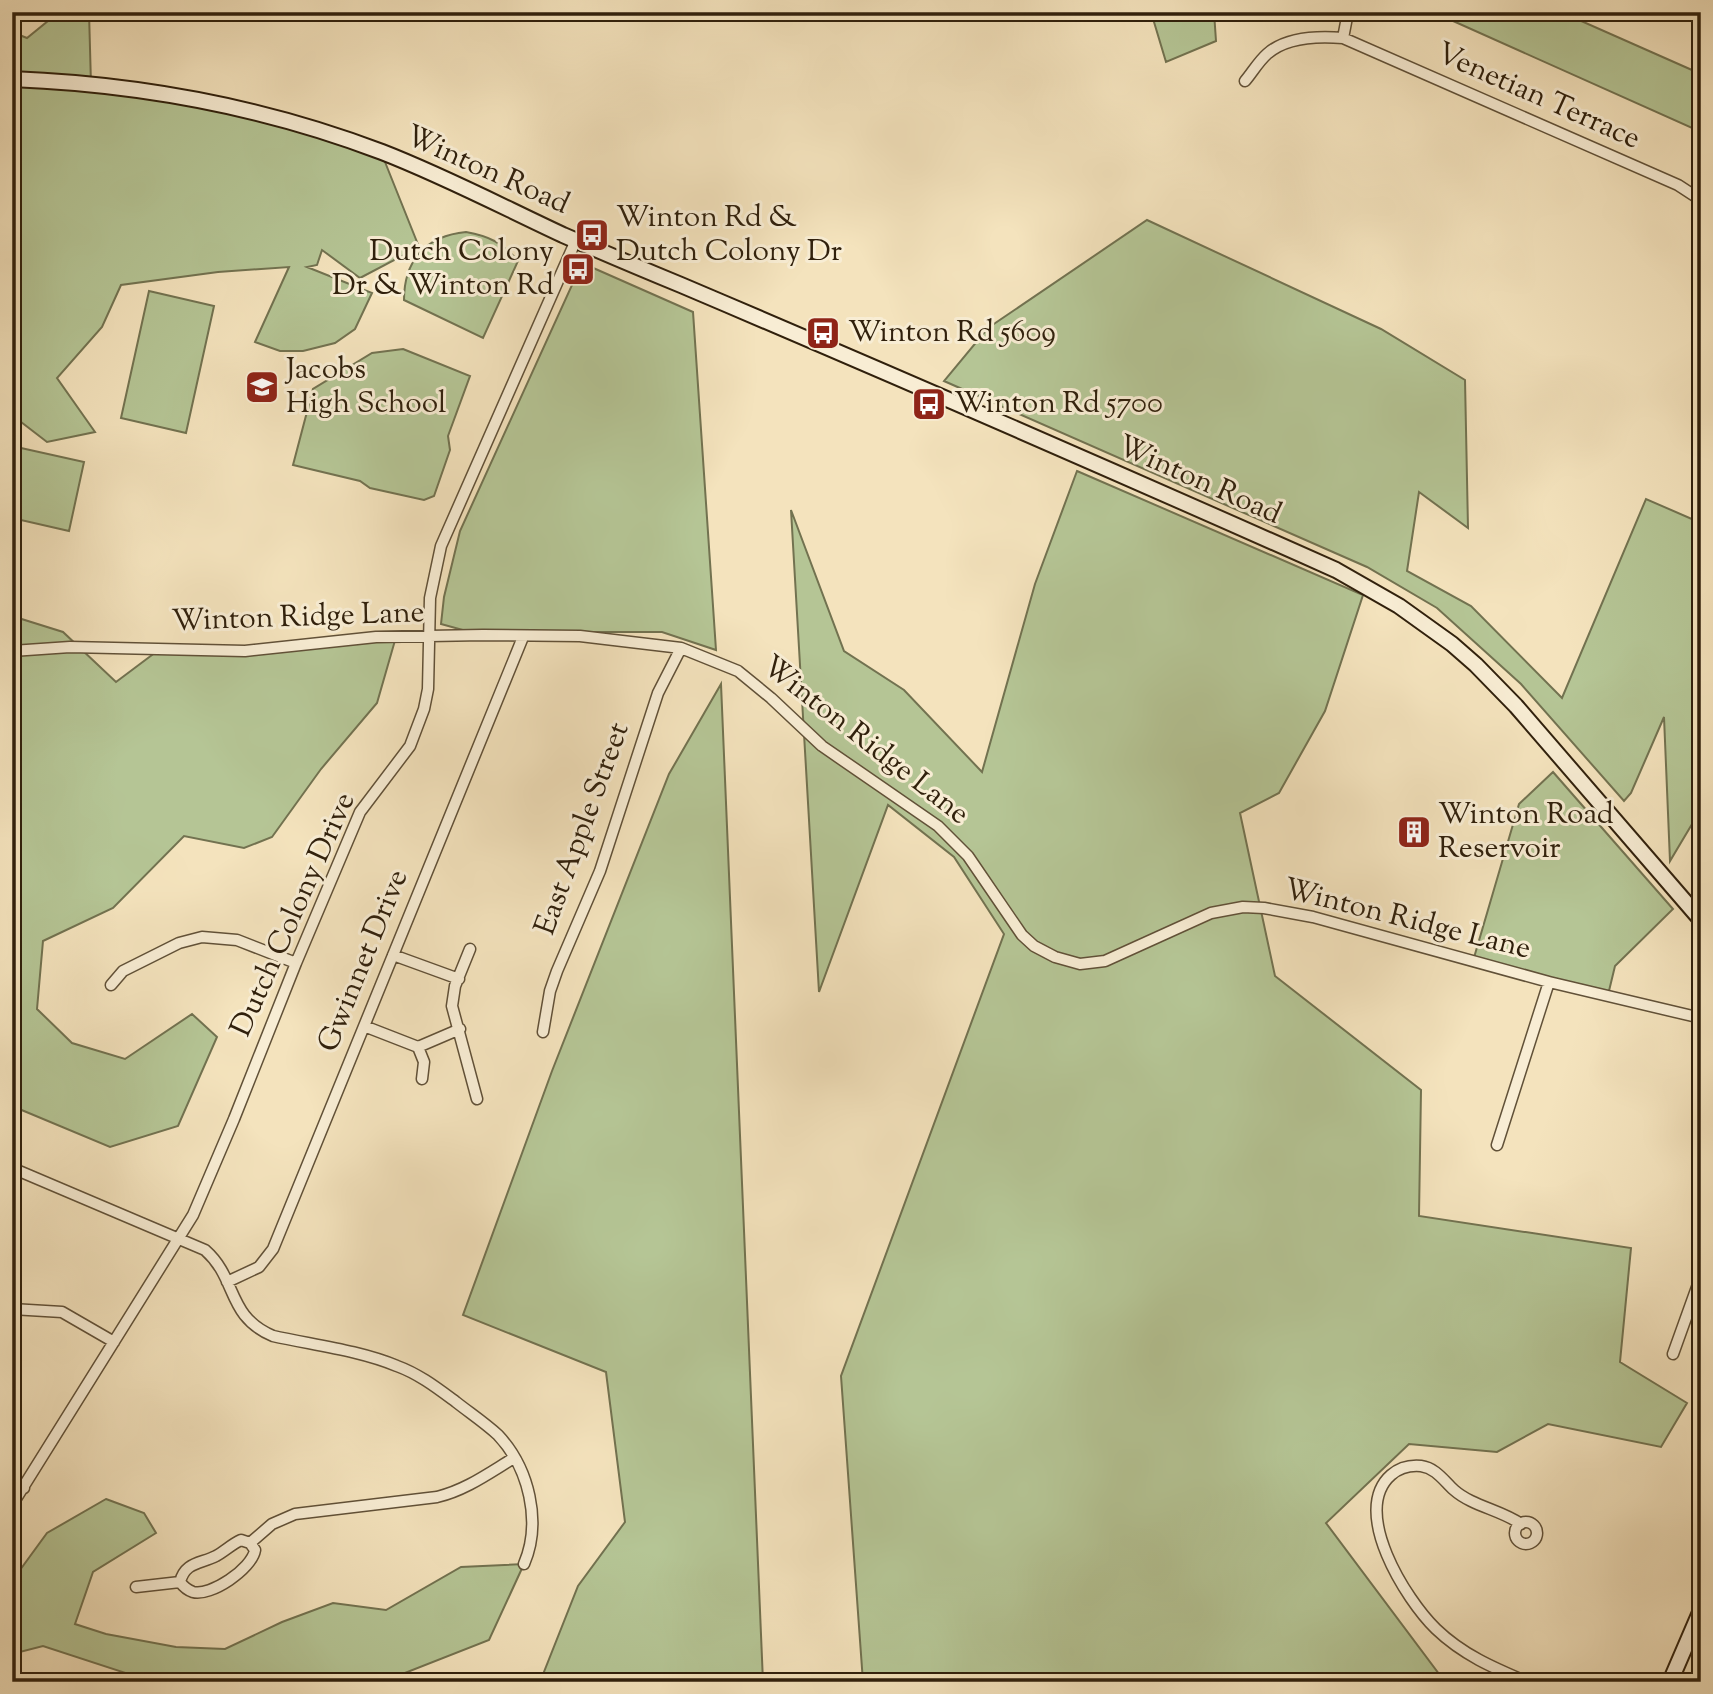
<svg xmlns="http://www.w3.org/2000/svg" width="1713" height="1694" font-family="'Sorts Mill Goudy',serif">
<style>
.green{fill:#b5c595;stroke:#727250;stroke-width:2}
.lines{fill:none;stroke-linecap:round;stroke-linejoin:round}
.minor-casing{stroke:#615138;stroke-width:13}
.secondary-casing{stroke:#30200c;stroke-width:18}
.minor{stroke:#f8edd4;stroke-width:10}
.secondary{stroke:#f8edd4;stroke-width:14}
.labels{text-anchor:middle;dominant-baseline:central;stroke-width:6;stroke-linejoin:round;paint-order:stroke}
.street-label{font-size:30px;fill:#30200c;stroke:#f8edd4}
.poi-label{font-size:30px;fill:#30200c;stroke:#f8edd4;text-anchor:start}
</style>
<rect width="100%" height="100%" fill="#f4e3bd"/>
<filter id="stains"><feTurbulence type="fractalNoise" baseFrequency=".00286" numOctaves="4"/><feColorMatrix values="0 0 0 0 .2 0 0 0 0 .09 0 0 0 0 .02 0 0 0 .5 -.17"/></filter>
<radialGradient id="worn" r=".72"><stop offset=".6" stop-color="#630" stop-opacity="0"/><stop offset="1" stop-color="#630" stop-opacity=".3"/></radialGradient>
<path class="green" d="M59,12H89L91,84L144,91L381,152L419,247L360,278L322,250L317,265L307,267L372,293L355,329L335,343L303,351H280L255,342L289,267L218,272L121,285L102,327L57,378L95,432L47,442L12,415V32L27,38Z
M1151,12H1214L1216,41L1166,62Z
M1433,12H1561L1701,74V132Z
M1147,220L1381,329L1465,380L1468,528L1419,492L1407,571L1471,606L1562,698L1646,499L1701,523V809L1670,861L1664,717L1631,793L1624,801L1521,684L1437,608L1367,567L944,381L988,328Z
M466,232C489,236 503,243 518,261L483,338L404,300C404,260 426,236 466,232Z
M582,263L693,312L716,650L662,632H470L441,624L444,597L460,531Z
M149,291L214,306L186,433L121,418Z
M403,349L470,376L448,436L450,450L434,496L424,500L370,488L360,481L293,465L313,389L372,353Z
M12,446L84,462L69,531L12,518Z
M1077,471L1363,595L1325,711L1279,793L1240,813L1275,976L1421,1090L1419,1216L1631,1248L1620,1362L1687,1403L1661,1447L1548,1424L1497,1452L1409,1444L1326,1523L1445,1682H863L841,1376L1004,934L954,857L888,805L819,992L791,510L844,651L904,690L982,772L1035,584Z
M12,616L63,632L116,682L160,649L245,651L396,637L377,703L321,769L272,837L244,848L184,836L113,908L43,941L37,1009L72,1043L125,1059L192,1014L217,1037L178,1126L110,1147L12,1106Z
M721,684L763,1682H540L578,1586L625,1522L606,1372L463,1315L552,1071L669,774Z
M1553,772L1673,909L1615,966L1608,995L1473,961L1519,804Z
M106,1499L144,1513L156,1533L93,1572L75,1624L106,1634L176,1647L225,1649L282,1622L333,1603L386,1610L461,1567L524,1564L489,1640L382,1682H142L138,1677L43,1646L12,1654V1581L47,1533Z"/>
<g class="lines">
<g class="minor-casing">
<path id="minor" d="M1343,38L1348,12
M1245,81C1252,73 1258,62 1267,54C1286,37 1319,36 1343,38L1678,185L1701,200
M12,651L70,647L245,651L376,637L483,635L580,636L681,648L738,671L771,698L822,746L938,826L968,856L1022,935L1034,946L1055,957L1080,964L1105,961L1211,913L1243,907L1264,908L1313,917L1549,982L1701,1018
M470,949L455,986L452,1006L477,1099
M393,955L459,979
M111,985L123,971L179,943L202,937L237,940L296,963
M364,1026L418,1047L424,1062L422,1079
M543,1032L550,991L557,971L600,871L658,693L681,648
M418,1047L460,1029
M1497,1145L1549,982
M12,1168L205,1250C238,1279 226,1316 273,1336C313,1345 358,1350 397,1366C419,1374 437,1388 456,1402C470,1413 485,1423 498,1435C529,1468 542,1522 524,1564
M227,1282L259,1267L273,1249L523,637
M12,1309L62,1312L114,1342
M1673,1354L1701,1276
M12,1479L24,1488
M12,1505L193,1215L234,1119L296,963L360,812L410,746L424,709L428,689L430,598L441,546L576,240
M1515 1533a11 11 0 1 1 22 0a11 11 0 1 1-22 0Z
M1521,1524C1501,1510 1472,1506 1454,1490C1444,1481 1436,1468 1421,1466C1410,1465 1399,1468 1391,1475C1350,1511 1406,1600 1436,1629C1463,1655 1494,1668 1527,1682
M241,1540L250,1543L255,1550C252,1569 210,1597 193,1592C187,1590 183,1586 180,1582C185,1562 200,1564 216,1556C225,1551 232,1544 241,1540Z
M250,1543L272,1524L295,1514L437,1497C466,1490 489,1473 514,1458
M136,1587L180,1582"/>
</g>
<g class="secondary-casing">
<path id="secondary" d="M12,79C138,84 264,107 382,152C444,176 503,207 563,235C602,252 642,269 681,285C900,378 1118,473 1336,570L1399,606L1452,644L1476,665L1516,706L1701,920
M1670,1682L1701,1610"/>
</g>
<use href="#minor" class="minor"/>
<use href="#secondary" class="secondary"/>
</g>
<defs>
<g id="bus-square" transform="scale(1.75)"><rect x="-9" y="-9" width="18" height="18" rx="4" fill="#8f2418" stroke="#f8edd4"/><path d="M-5-6H5V4H4V6H2V4H-2V6H-4V4H-5ZM-3.5-4V0h7V-4ZM-3.5 1.2v1.5H-2V1.2ZM2 1.2v1.5H3.5V1.2Z" fill="#fff"/></g>
<g id="school-square" transform="scale(1.75)"><rect x="-9" y="-9" width="18" height="18" rx="4" fill="#8f2418" stroke="#f8edd4"/><path d="M0-5L7-2L0 1L-7-2ZM-4 1L0 2.5L4 1V4Q0 6-4 4Z" fill="#fff"/></g>
<g id="building-square" transform="scale(1.75)"><rect x="-9" y="-9" width="18" height="18" rx="4" fill="#8f2418" stroke="#f8edd4"/><path d="M-4-6H4V6H1V3H-1V6H-4ZM-2.5-4.3h1.7v1.8h-1.7ZM.8-4.3h1.7v1.8H.8ZM-2.5-1h1.7V.8h-1.7ZM.8-1h1.7V.8H.8Z" fill="#fff"/></g>
</defs>
<g fill-rule="evenodd">
<use href="#bus-square" x="592" y="235"/>
<use href="#bus-square" x="578" y="269"/>
<use href="#bus-square" x="823" y="333"/>
<use href="#school-square" x="262" y="387"/>
<use href="#bus-square" x="929" y="404"/>
<use href="#building-square" x="1414" y="832"/>
</g>
<g class="labels">
<g class="street-label">
<text transform="translate(1538 97) rotate(24)">Venetian Terrace</text>
<text transform="translate(487 171) rotate(24)">Winton Road</text>
<text transform="translate(1199 481) rotate(24)">Winton Road</text>
<text transform="translate(298 618) rotate(-2)">Winton Ridge Lane</text>
<text transform="translate(865 741) rotate(38)">Winton Ridge Lane</text>
<text transform="translate(583 829) rotate(-70)">East Apple Street</text>
<text transform="translate(294 915) rotate(-66)">Dutch Colony Drive</text>
<text transform="translate(1407 920) rotate(14)">Winton Ridge Lane</text>
<text transform="translate(364 961) rotate(-68)">Gwinnet Drive</text>
</g>
<g class="poi-label">
<text x="616" y="218">Winton Rd &amp;<tspan x="616" dy="34">Dutch Colony Dr</tspan></text>
<text x="554" y="252" text-anchor="end">Dutch Colony<tspan x="554" dy="34">Dr &amp; Winton Rd</tspan></text>
<text x="848" y="333">Winton Rd 5609</text>
<text x="286" y="370">Jacobs<tspan x="286" dy="34">High School</tspan></text>
<text x="954" y="404">Winton Rd 5700</text>
<text x="1438" y="815">Winton Road<tspan x="1438" dy="34">Reservoir</tspan></text>
</g>
</g>
<rect width="1713" height="1694" fill="none" stroke="#f4e3bd" stroke-width="42"/>
<rect x="14" y="14" width="1685" height="1666" fill="none" stroke="#30200c" stroke-width="3.5"/>
<rect x="21" y="21" width="1671" height="1652" fill="none" stroke="#30200c" stroke-width="2"/>
<rect width="100%" height="100%" filter="url(#stains)"/>
<rect width="100%" height="100%" fill="url(#worn)"/>
</svg>
